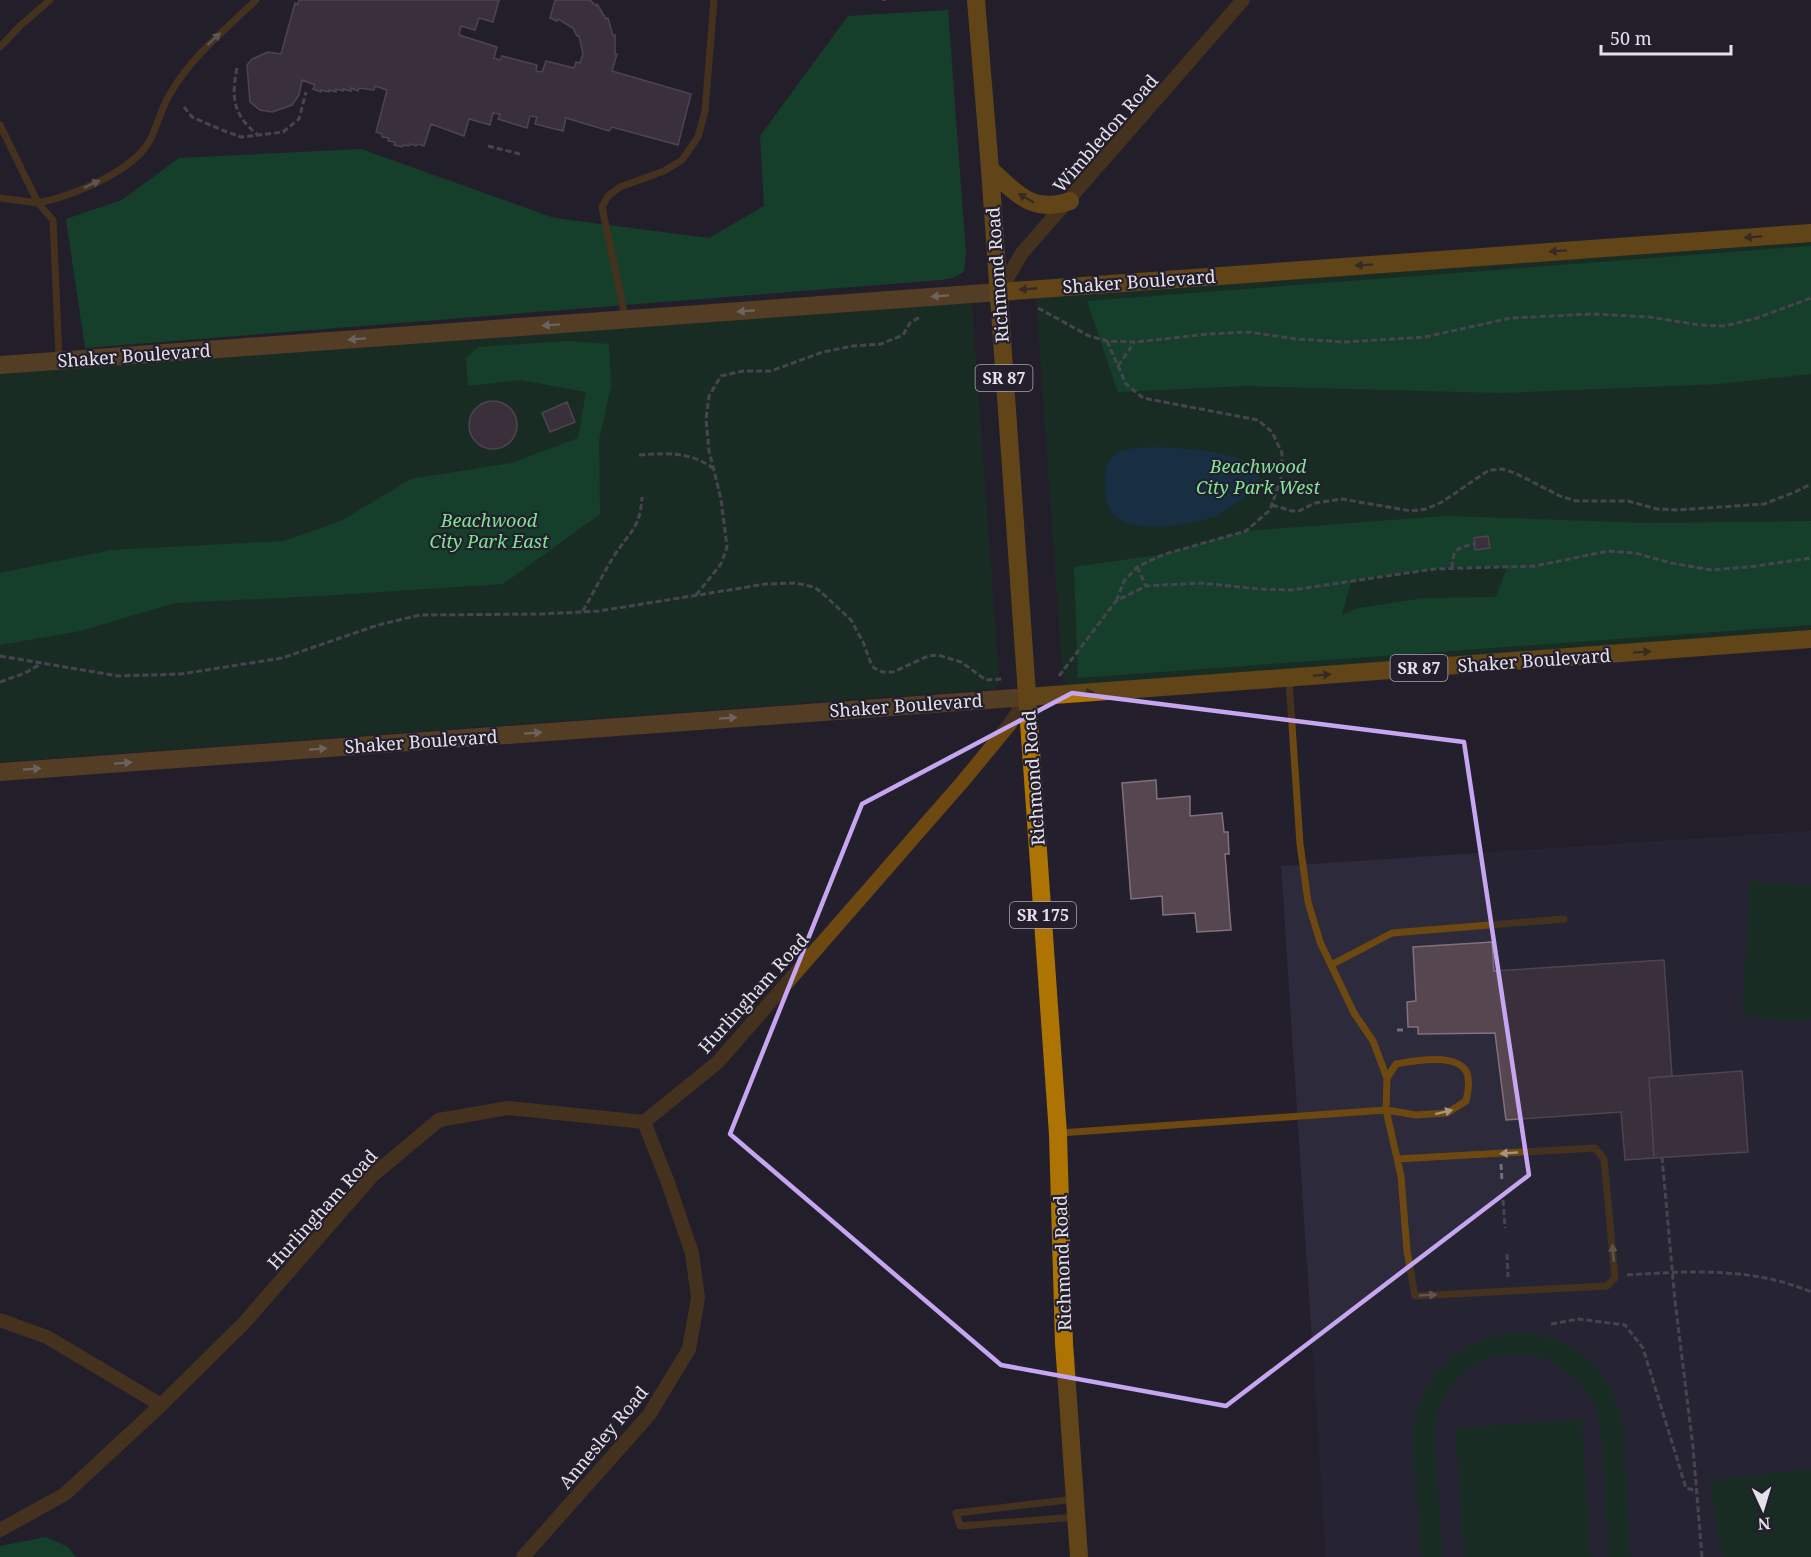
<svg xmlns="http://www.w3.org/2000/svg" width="1811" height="1557" font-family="'Noto Serif',serif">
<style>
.education{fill:#2c2a3b}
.green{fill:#0f3d1b}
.forest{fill:#056728;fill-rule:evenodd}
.water{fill:#0b405f}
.building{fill:#564650;stroke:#82717c;stroke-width:1.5}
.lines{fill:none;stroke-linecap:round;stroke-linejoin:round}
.path{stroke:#73707b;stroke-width:3;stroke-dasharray:6 3;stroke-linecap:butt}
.lane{stroke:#6d4911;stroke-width:7}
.street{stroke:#6d4911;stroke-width:14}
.secondary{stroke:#8f621b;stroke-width:18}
.primary{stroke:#ad7303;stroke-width:18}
.oneway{fill:#a8957e}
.oneway2{fill:#4c3820}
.oneway3{fill:#c6b5a2}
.marked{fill:none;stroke:#c6a6f0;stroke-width:4.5;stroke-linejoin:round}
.labels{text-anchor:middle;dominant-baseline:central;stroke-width:4.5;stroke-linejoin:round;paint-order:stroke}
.shield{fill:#231f2c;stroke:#aaa7b1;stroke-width:1.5}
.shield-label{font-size:16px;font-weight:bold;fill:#e4e1ea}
.street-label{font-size:18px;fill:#e4e1ea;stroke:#231f2c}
.park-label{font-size:18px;font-style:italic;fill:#7ce790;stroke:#231f2c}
</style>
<rect width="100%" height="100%" fill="#231f2c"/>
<path class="education" d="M1811,831V1557H1326L1281,866Z"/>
<path class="green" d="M1811,233V639L1064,695L1036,298Z
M968,301L972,307L999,676L998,685L994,689L0,762V371Z
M1750,881L1811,885V1019C1789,1026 1764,1019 1742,1014Z
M1511,1332C1573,1333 1614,1368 1623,1430L1631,1557H1609L1601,1431C1589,1346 1478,1323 1442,1403C1431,1428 1436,1457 1438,1484C1440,1508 1441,1533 1443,1557H1421L1413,1444C1414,1381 1450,1342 1511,1332Z
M1582,1419L1591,1557H1464L1455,1428Z
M1811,1469V1557H1723L1709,1480Z"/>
<path class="forest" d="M948,10L966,254L964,272L953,278L940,280L85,348L66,219L122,200L179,158L361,149L554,218L709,238L764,206L760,136L848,16Z
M1811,246V374L1719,384L1500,393L1245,386L1118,392L1087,301Z
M568,341L609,344L611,386L599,440L600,514L503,584L319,596L175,603L80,631L0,645V573L111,550L284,541L341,521L411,479L512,463L578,438L586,392L521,380L468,386L466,358L478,347Z
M1444,516L1648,523L1811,521V625L1078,678L1074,567L1165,554L1246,531ZM1507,567L1496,597L1424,598L1359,608L1342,615L1351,581C1402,572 1455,564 1507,567Z
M46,1537L68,1547L76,1557H0V1546Z"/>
<path class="water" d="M1154,447C1191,449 1222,450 1256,465C1264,488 1253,492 1235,504C1230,507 1225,511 1220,514C1197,525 1138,533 1117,518C1102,507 1100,466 1114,455C1125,447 1141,448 1154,447Z"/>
<path class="building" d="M299,0H499L493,22L479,18L475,30L461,26L459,35L497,47L494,58L500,60L502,56L537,65L536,71L542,72L546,61L574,68L576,62L580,63L583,54L579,36H577L573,28L558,19L557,21L550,18L555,0H590L596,6L597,4L606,19L608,18L613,36L615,35V54H617L612,71L691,94L678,145L612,127L609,131L566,118L563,131L535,124L537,117L530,116L527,128L498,119L500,114L493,113L490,125L469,119L464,136L431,124L424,146L418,144L416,146L410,144L409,146L403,145L402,147L394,145L395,142L388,141L389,138L382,137V134L376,132L387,90L375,86L374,90L359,88L358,91L351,88V91L343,89V91L336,89V92L329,90V92L321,90V92L313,89L315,85L302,80L299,95L292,105L272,112L260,110L250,102L247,65L252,59L268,52L281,54L295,3L298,4Z
M469 425a24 24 0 1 1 48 0a24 24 0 1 1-48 0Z
M567,402L575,422L550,432L542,413Z
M1488,536L1490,548L1475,550L1474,538Z
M1156,780L1157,799L1190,796V816L1222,813L1224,832H1228L1229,854H1225L1231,930L1197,932L1195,913L1163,915L1162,896L1131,899L1122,783Z
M1492,942L1494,971L1664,960L1672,1076L1649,1078L1654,1158L1625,1160L1621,1112L1506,1120L1495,1033L1418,1034V1027H1408L1407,1002L1416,1001L1413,947Z
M1742,1071L1748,1152L1654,1158L1649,1078Z"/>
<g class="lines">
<path class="path" d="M884,0V1
M237,68C231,98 233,115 258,135
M184,107L192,117L222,130L241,137L259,135L283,132L299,119L306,92
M488,146L520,154
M1038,308L1089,336L1107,341L1135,342L1209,334L1249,332L1296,339L1345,342L1425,337L1511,318L1593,314L1649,317L1700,325L1725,326L1757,318L1811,298
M1107,341L1126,384L1143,398L1258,420L1272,432L1282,453V475L1270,510L1246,531L1165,554L1137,567L1124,581L1117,599
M1118,366L1134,343
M639,455C667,453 690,451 714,469
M1272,505L1292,511H1299L1315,503L1342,499L1411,511L1426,509L1442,502L1489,470L1502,469L1515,473L1560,496L1576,501H1628L1657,509L1677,510L1764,504L1795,492L1811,484
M1137,567L1146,586
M1452,568C1453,548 1457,548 1475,544
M696,595L721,564L727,547L721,499L709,451L706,419L709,396L721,376L743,371H771L823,352L853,346L881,344L903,335L910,323L921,316
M583,611C593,593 603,574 614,556C630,531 640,529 642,497
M0,656L118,676L181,674L282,658L378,625L420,615L541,614L599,611L766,584L796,583L814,587L821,592L851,620L863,642L870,661L874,668L882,672H893L928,656L938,655L961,662L986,680L1002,679
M1059,676L1116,601L1146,586L1201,583L1259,589L1292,590L1434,569L1535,566L1608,551L1635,553L1671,563L1712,570L1749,567L1811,558
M0,682L25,673L39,665
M1397,1030H1404
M1662,1157L1675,1301L1693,1447L1702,1557
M1501,1164L1502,1182
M1503,1200L1505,1228
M1507,1254L1508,1277
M1627,1275C1689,1271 1753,1267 1811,1292
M1551,1324L1578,1319L1625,1325L1643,1348L1686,1488L1697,1491"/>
<path class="lane" d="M0,47L20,26L50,0
M0,125L38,203C72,196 133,172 150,140C158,125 161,108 170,94C191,57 226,29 256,0
M0,198L38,203L53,220L59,358
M625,317L602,207L608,196L620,187L664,171L682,160L698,137L705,111L714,0
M1289,680L1300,844L1308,902L1320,942L1354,1013L1373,1041L1387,1078L1386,1110L1401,1176L1407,1251L1415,1296L1607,1286L1615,1278L1604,1159L1595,1148L1397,1159
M1331,965L1392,933L1564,919
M1060,1133L1386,1110L1416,1115L1447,1113L1466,1101C1468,1093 1470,1082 1467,1073C1458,1052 1413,1061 1396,1064L1387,1078
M1075,1499L956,1513L960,1526L1076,1517"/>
<path class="street" d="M999,292L1022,253L1243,0
M0,1320L47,1337L161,1405
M0,1530L65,1494L161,1405L244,1323L373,1175L439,1120L508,1108L644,1122L718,1062L964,780L1010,724L1027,697
M523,1557L649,1415L689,1349L698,1298L692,1253L667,1180L644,1122"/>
<path class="secondary" d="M0,365L999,292
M0,772L1027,697"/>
<path class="primary" d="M976,0L990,169L1058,1134L1064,1343L1079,1557
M990,169C1016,193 1032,214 1070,201
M999,292L1811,233
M1027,697L1811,639"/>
</g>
<defs><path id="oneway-solid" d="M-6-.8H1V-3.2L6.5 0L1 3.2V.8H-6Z" transform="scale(1.5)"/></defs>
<g class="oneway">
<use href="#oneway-solid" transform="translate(214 39) rotate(-43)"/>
<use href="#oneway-solid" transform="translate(92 184) rotate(-25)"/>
<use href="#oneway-solid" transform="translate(1444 1112) rotate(-14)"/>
<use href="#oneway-solid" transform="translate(1509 1153) rotate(176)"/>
<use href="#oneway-solid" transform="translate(1613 1253) rotate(-95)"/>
<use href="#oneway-solid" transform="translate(1428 1295) rotate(-3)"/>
</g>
<g class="oneway2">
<use href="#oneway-solid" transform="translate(1026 198) rotate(-150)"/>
<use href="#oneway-solid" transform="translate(1753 237) rotate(176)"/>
<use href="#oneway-solid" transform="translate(1558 251) rotate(176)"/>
<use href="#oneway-solid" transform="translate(1364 265) rotate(176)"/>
<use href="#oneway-solid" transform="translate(1028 289) rotate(175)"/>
<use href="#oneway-solid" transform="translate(1642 652) rotate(-4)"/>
<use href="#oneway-solid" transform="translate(1322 675) rotate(-4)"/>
<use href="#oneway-solid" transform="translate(1085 693) rotate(-4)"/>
</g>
<g class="oneway3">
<use href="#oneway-solid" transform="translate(940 296) rotate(176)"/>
<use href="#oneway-solid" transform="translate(746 311) rotate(176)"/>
<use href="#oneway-solid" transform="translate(551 325) rotate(176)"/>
<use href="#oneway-solid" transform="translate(357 339) rotate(176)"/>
<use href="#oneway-solid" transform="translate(728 718) rotate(-4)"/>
<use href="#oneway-solid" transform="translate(533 733) rotate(-4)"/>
<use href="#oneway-solid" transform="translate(318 749) rotate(-4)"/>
<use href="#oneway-solid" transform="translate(123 763) rotate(-4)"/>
<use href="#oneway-solid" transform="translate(32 769) rotate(-4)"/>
</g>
<path d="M0 0H1811V1557H0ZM1072,693L1464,742L1529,1175L1226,1406L1001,1365L730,1134L862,804Z" fill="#231f2c" fill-opacity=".55" fill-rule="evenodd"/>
<path class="marked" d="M1072,693L1464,742L1529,1175L1226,1406L1001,1365L730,1134L862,804Z"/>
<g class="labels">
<g class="shield">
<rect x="975.5" y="365" width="57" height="26" rx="4.5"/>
<rect x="1390.5" y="655" width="57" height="26" rx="4.5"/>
<rect x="1010" y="902" width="66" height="26" rx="4.5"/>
</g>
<g class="shield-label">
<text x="1004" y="378">SR 87</text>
<text x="1419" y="668">SR 87</text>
<text x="1043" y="915">SR 175</text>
</g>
<g class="street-label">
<text transform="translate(1105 133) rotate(-49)">Wimbledon Road</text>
<text transform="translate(997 275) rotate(-94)">Richmond Road</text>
<text transform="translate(1139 281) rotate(-4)">Shaker Boulevard</text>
<text transform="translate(134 355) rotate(-4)">Shaker Boulevard</text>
<text transform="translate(1534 660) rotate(-4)">Shaker Boulevard</text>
<text transform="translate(906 705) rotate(-4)">Shaker Boulevard</text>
<text transform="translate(421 741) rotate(-4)">Shaker Boulevard</text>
<text transform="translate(1033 778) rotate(-94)">Richmond Road</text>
<text transform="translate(753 993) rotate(-48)">Hurlingham Road</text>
<text transform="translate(322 1209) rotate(-48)">Hurlingham Road</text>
<text transform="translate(1062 1263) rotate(-92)">Richmond Road</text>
<text transform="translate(603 1437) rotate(-50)">Annesley Road</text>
</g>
<g class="park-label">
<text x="1258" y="466">Beachwood<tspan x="1258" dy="21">City Park West</tspan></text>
<text x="489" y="520">Beachwood<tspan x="489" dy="21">City Park East</tspan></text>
</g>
</g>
<g transform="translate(1763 1509) rotate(176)" stroke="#231f2c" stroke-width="4.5" paint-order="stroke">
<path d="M0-4.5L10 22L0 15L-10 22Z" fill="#e4e1ea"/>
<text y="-9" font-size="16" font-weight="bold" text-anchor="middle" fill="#e4e1ea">N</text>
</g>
<path d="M1601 45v9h130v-9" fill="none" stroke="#e4e1ea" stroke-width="3"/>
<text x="1610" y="45" font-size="18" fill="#e4e1ea" stroke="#231f2c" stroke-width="4.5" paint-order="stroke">50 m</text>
</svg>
